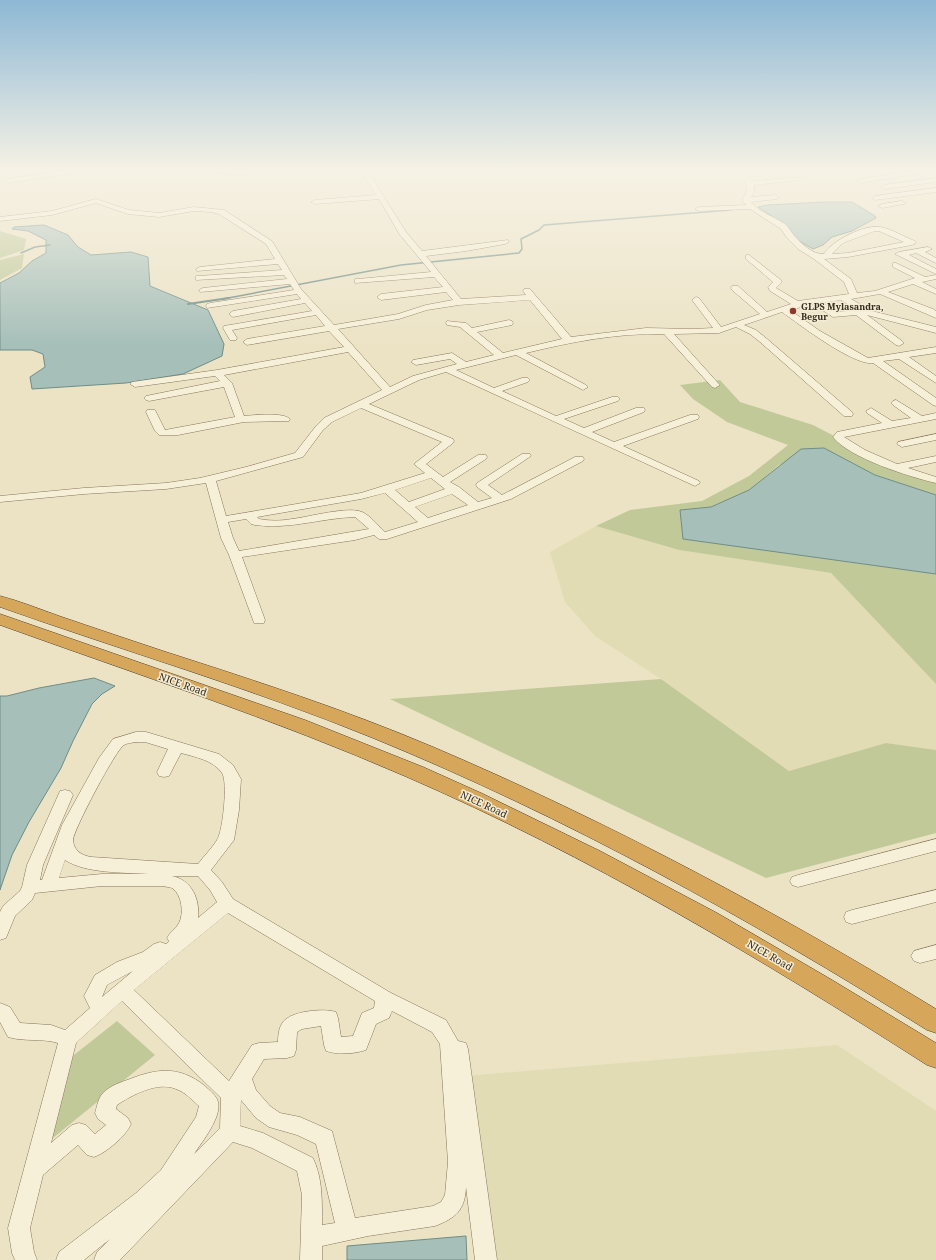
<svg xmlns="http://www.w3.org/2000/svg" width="936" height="1260" font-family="'Noto Serif',serif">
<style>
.farmland{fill:#e1dcb3}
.green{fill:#c1c999}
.water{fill:#a6bfb9;stroke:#6e8d87}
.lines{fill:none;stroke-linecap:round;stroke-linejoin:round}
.stream-far1{stroke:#6e8d87;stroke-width:1.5}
.stream{stroke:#6e8d87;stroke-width:2}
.minor-casing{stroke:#86755c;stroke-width:1}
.highway-casing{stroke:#544330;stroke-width:1}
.minor{fill:#f7f0d8;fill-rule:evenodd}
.highway{fill:#d6a75b;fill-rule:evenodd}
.poi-dot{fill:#91352f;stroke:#f4ecd4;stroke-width:1.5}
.labels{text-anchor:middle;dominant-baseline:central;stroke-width:3;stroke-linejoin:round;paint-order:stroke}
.far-poi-label{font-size:9px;font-weight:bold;fill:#372c1f;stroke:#f4ecd4;text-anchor:start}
.street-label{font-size:10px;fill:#372c1f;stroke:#f4ecd4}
</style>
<rect width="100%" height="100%" fill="#ece3c5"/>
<path class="farmland" d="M596,526L679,550L831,573L936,684V750L886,743L789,771L661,679L595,636L565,602L550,552Z
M837,1045L936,1111V1260H493L465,1076Z"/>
<path class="green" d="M0,231L26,239L24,250L0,258Z
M24,254L22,268L0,280V260Z
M720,380L740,402L813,425L890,465L936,478V495L875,475L824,448L779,465L749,490L711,507L680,510L684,539L936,574V684L831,573L679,550L596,526L630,510L702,501L749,476L788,445L727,422L693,399L680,385Z
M661,679L789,771L886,743L936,750V833L766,878L390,699Z
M117,1021L155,1055L48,1142L65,1062Z"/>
<path class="water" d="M826,202H852L875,216L876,218L852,231L832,237L823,245L813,249L797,240L785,225L758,207L767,205Z
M44,225L68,235L78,247L91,255L131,252L148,257L150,286L208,310L224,344L222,356L183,374L126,383L32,389L30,377L45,367L43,354L32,350H0V283L19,273L32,261L46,253V240L28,231L12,229L14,227Z
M824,448L875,475L936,495V574L683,539L680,510L711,507L749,490L801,449Z
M94,678L115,686L102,694L92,704L73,741L61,768L29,822L12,855L0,890V696H7L39,688Z
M466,1236L467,1260H347V1246Z"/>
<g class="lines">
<path class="stream-far1" d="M21,253L35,247L50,245
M223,299L401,265L519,253L522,249L521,239L539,230L544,225L731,210"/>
<path class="stream" d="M188,304L229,298"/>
<g class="minor-casing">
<path id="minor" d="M1,170H12L1,174Z
M68,170L78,171L75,173L8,183L5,181L8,179Z
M209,170H260C249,178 225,174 212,172Z
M361,170H367L406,232L422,251L508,240L509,242L505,244L466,251L426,256L461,299L526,295L523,291L524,289H530L571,337L646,328L693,329L713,328L692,300L696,297L699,298L721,327L760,314L732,290L731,288L732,286H738L767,312L791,304L770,291L768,287L773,282L746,259V255H749L781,280L782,282L776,288L798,301L849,294L844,282L814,259L798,249L787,238L781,229L750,209L699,211L695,209L699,207L746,205L742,200C751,186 746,182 737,170H744L752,181L801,177V179L799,180L754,185V192L751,197L776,195L779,197L776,199L751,202C760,213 773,216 785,224C789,227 790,231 793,234C800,243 813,255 824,254C831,241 865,224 880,227C892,229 904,237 915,241L916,243L912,245L848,257L824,259L851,279L857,293L875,291L915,278L893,267V263H896L925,277L936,275V279L922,282L936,289V294L913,284L888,292L933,309L936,311V318L880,294L851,299L872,311L936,327V333L867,315L902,341L904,343L899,346L896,345L856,315L833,317L813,304L790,310L820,331L868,358L936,347V353L909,357L936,376V383L899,359L883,361L936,398V406L933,405L873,363C854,366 800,325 782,312L744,325L756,330L766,338L852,412L853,414L852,416H844L760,342L750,334L736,327L719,333L674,334L718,383L720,385L715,388L712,387L664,334C617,333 571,342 526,353L586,385L588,387L583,390L516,355L456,370L494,388L522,378H528L530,380L528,382L502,391L556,416L612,397H618L620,399L618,401L564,419L584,428L636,408H644L645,410L644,412L592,432L614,442L690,415H698L699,417L698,419L623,446L699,481L700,483L695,486L446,372L419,380L369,404L453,439L454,441L453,443L426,464L443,477L478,455H486L487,457L486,459L450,482L459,487L478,502L492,498L477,487L476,485L477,483L522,454H530L531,456L488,485L502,495L575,457H583L584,459L583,461L511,499L387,539H379L374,535L355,540L242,557L265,620L264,623H254L253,620L229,555L221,538L206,483L166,489L84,494L0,502V496L84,488L166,483L200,478L246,467L295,453L316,426L324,418L382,390L348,352L224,375L232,383L244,416C255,415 283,412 290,419L289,421L244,422L178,435H159L155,431L146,412L147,410H155L165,430L235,417L224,387L149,401L146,400L144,398L146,396L220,381L215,376L135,387L130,384L132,382L217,370L344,347L329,331L247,345L243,342L247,339L325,326L316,315L232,330L237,338L236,340H230L223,328L224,326L312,311L305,303L233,317L229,314L233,311L301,299L297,294L207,308L206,306L207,304L210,303L294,290L290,284L200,292L199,290L203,288L287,279L284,275L196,280V276H199L282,270L278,264L197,271L196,269L200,267L275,259L266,244L219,214L211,212L194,211L159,217L128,214L96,203L52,215L0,221V217L52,211L96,199L129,210L159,213L194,207L224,210L272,241L301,289L334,325L398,314L426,305L453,300L446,292L381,300L377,297L381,294L443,287L434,277L355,283V279H358L431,272L400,235L379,199L315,204L311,202L315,200L376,195ZM875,231H879L904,242L848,253L832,254L843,243ZM530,300L562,339L503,353L477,332L512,325L513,323L512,321L509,320L472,328L466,323L447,321L446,323L447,325L460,327L494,355L466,362L452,353L413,360L411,362L416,365L450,359L457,364L413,376L390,387L338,329L399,319L427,310L459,305ZM841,300L857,310L838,312L823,303ZM361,408L442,442L414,464L425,473L361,493L226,516L216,481L303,457L323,430L332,422ZM431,478L445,489L409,502L395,490ZM385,493L418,522L385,532C378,526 371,516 362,512C348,506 309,517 292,519C281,521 270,521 259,519L257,517L361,499ZM452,494L468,505L428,518L415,507ZM355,517L369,529L239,551L233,538L228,522L246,519L251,524L255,525C289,530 321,518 355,517Z
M919,170L922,171V173L860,183L857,181L860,179Z
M936,178V182L884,189L881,187L884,185Z
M936,188V192L875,200L872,198L875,196Z
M902,201L906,203L904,204L882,208L878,206L882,204Z
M928,247L932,249L925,252L936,258V263L916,253L909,255L936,269V274L895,254L899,252Z
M896,400L922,416L936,413V419L844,437L865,450L897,464L936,456V462L908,468L936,477V483C910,477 849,458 833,437L837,432L882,423L867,413L866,411L871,408L892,421L911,418L893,405L891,403L893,401Z
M936,434V440L902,447L897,444L898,442Z
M136,732H146L219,754L233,765L241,779L239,810L234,840L211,870L222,882L233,899L391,993L446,1020L458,1041L466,1043L468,1049L497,1260H475L466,1187C465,1210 456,1218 435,1226L368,1236L322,1246V1260H300L302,1195L297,1171L252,1148L233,1142L120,1260H94L97,1252L110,1239L84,1260H56L59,1252L136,1193L161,1170L196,1117L199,1106C192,1100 185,1092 176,1089C158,1081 132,1095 117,1105L116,1109L128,1118L131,1124C126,1136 106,1153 94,1157L87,1155L78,1145L43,1175L30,1228L34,1252L37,1260H15L12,1253L8,1228L58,1043C42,1038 24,1042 8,1037L0,1022V1003L10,1007L20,1023L51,1025L65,1030L90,1008L84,996L95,975L117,962L143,952L154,944L160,942L166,944L169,941L167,938C170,932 176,929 179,923C184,914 182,894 172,888C170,887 166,887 163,886H102L35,893L32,900L15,916L6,938L0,940V912L3,906L20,891L22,887L27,865L60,791L65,790L70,791L73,795L43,865L40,880H42L62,825L99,758L113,739ZM136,742H145L168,749L157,772L159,776L164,777L169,776L181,753C195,757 213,760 222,773C228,781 223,831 217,840C212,848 204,856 198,864L91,857C81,855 74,851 73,840C73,831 116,749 124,745C127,743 132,743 136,742ZM65,860C86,874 124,872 149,874H102L59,878ZM172,876H198L210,890L217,902L198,918C200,899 192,880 172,876ZM228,913L375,1001L374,1008L362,1013L353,1036L341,1037L338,1018L336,1012C324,1008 296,1011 286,1019C279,1024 278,1035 278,1042L259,1043L252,1045L229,1081L134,990ZM133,971L102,997L107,985ZM122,1001L221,1098L220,1128L194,1154C202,1142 222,1117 218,1102C217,1096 210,1091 205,1086C180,1066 158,1068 130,1079C121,1082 110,1086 103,1093C98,1098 97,1107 95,1113L98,1119L106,1125L95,1134L86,1125L79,1123L72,1125L51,1143L76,1043ZM392,1011L432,1032L440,1044L448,1162L445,1195L441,1202L433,1206L355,1218L332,1131L300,1117L280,1113L270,1106L256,1090L252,1079L264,1059L287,1058L294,1056L296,1050L297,1032L302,1029L321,1026L324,1045L326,1051C338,1055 354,1054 366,1050L376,1024L389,1018ZM241,1100L256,1118L269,1127L297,1135L316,1144L335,1223L322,1225C322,1202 323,1179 313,1158L263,1133L240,1126Z
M936,839V851L798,887L792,885L790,881L792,877L798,875Z
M936,890V902L852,924L846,922L844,917L846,912L852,910Z
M936,945V959L920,963L914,961L911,956L914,951Z"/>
</g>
<g class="highway-casing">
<path id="highway" d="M0,596C20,601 39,609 59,616C94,628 130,640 166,652C256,681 346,710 433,747C607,821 775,911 936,1009V1033L927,1030C750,919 566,817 373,738C251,688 124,651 0,607Z
M0,614L305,720L423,767L481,793L600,851L717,913L832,980L936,1043V1068L927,1065C760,958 589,856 407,777C274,719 136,674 0,625Z"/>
</g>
<use href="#minor" class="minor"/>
<use href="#highway" class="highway"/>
</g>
<linearGradient id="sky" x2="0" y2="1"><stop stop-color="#8db8d5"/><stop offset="0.49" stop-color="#f6f2e5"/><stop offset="1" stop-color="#f6f2e5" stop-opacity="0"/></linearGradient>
<rect width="936" height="346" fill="url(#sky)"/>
<circle class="poi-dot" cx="793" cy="311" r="4"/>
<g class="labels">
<g class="far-poi-label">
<text x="801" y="306">GLPS Mylasandra,<tspan x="801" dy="10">Begur</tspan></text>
</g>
<g class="street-label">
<text transform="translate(183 684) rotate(20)">NICE Road</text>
<text transform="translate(484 804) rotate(25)">NICE Road</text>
<text transform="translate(770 955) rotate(30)">NICE Road</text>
</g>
</g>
</svg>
